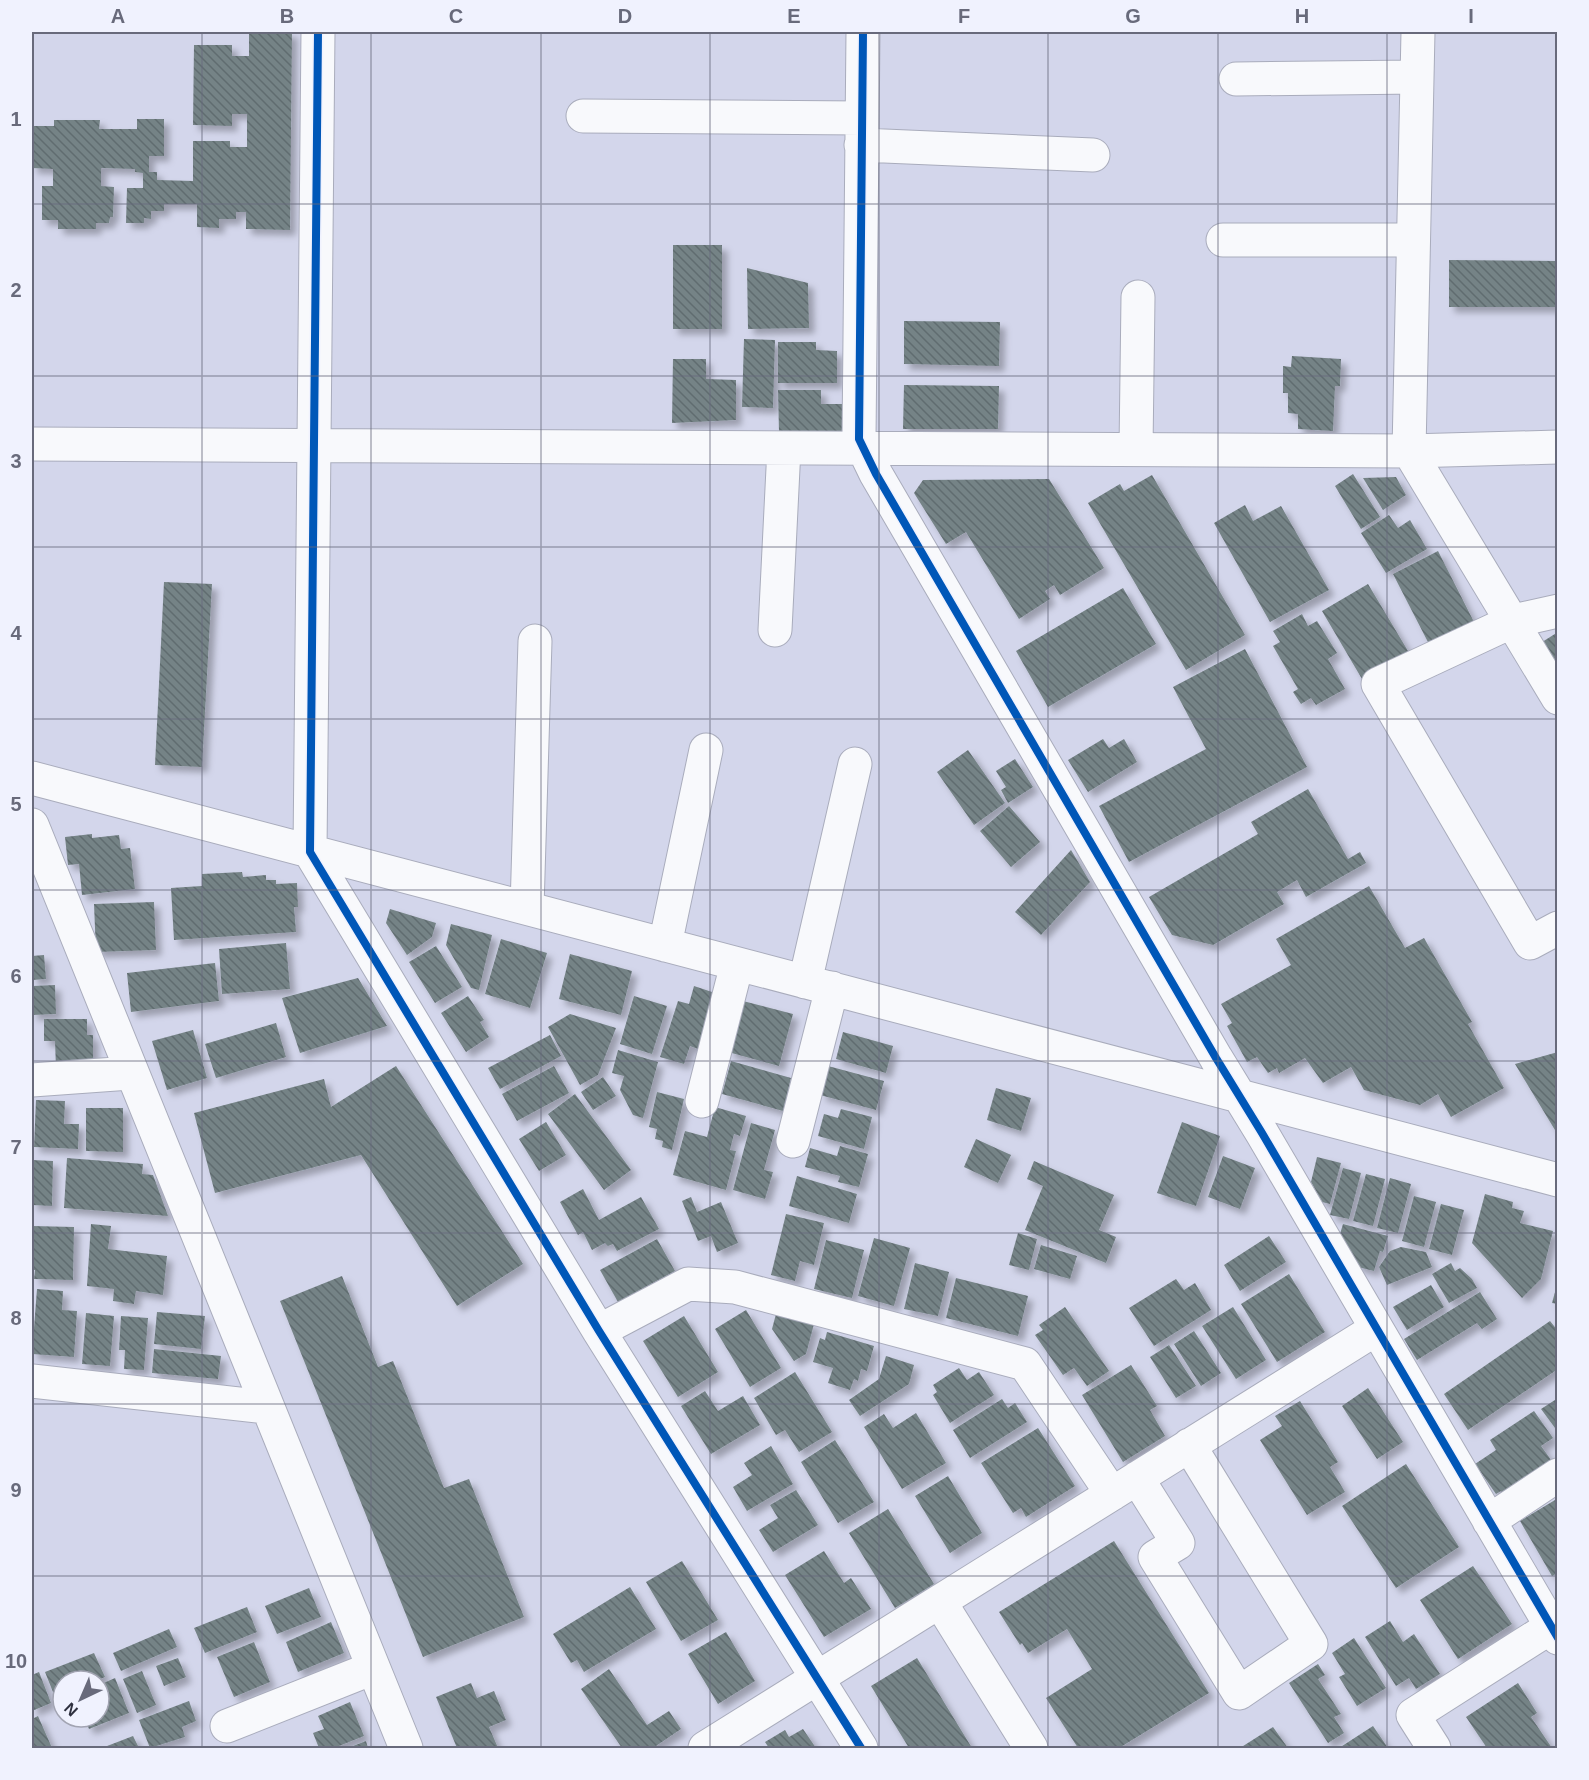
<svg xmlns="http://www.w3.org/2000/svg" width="1589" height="1780" font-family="Helvetica,sans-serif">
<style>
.building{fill:url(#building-back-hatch);filter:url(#shadow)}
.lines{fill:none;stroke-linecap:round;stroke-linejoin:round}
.minor-casing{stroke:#a9acbc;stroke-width:35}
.minor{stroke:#f8f9fc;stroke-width:33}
.cycleway-casing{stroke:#f0f2fe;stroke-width:11}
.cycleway{stroke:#0057b8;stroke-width:8}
.grid{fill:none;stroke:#686a7b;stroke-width:1.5;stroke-opacity:0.55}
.neatline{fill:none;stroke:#686a7b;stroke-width:2}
.grid-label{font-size:20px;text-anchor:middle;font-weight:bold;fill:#686a7b}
</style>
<defs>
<pattern id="building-back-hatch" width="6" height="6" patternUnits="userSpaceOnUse" patternTransform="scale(1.5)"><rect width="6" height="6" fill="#758386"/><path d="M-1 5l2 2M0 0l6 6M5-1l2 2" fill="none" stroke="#606c6f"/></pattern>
<filter id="shadow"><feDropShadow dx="5.5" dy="5.5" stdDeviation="3" flood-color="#0004"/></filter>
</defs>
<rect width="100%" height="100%" fill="#d3d6eb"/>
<path class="building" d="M249,32H292L290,230L246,229V212H236V219H219V228L197,227V204H164V211H151V219L144,218V223H126L127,188H143V173L135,172V169L101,168V186L114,187L113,217H110L109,223H96V229H58V220H42V186H53V169L32,168V126H54V120H100L99,129H137V119H164V156H149V172H157V180L193,181V141H230V147H247V114H232V126L193,125L194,45H232V56H249Z
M673,245H722V329H673Z
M1449,260L1558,261V307H1449Z
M747,268L808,283L809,328L748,329Z
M904,321L1000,322L999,366L904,364Z
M744,339L775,340L773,408L742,407Z
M778,342H816V350L837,351V383H778Z
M1292,356L1341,359L1340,386H1335L1333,431L1298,429V414L1288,413V393H1283V366L1291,367Z
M673,359H706V379L736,380V420L672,423Z
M904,385L999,386L998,429H903Z
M778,390H821V404H842V432H779Z
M1353,474L1380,517L1361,529L1335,486Z
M1152,475L1245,635L1186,670L1088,503L1120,484L1124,491Z
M1396,477L1406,495L1383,510L1363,478Z
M1049,479L1104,568L1060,595L1054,585L1045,591L1050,599L1019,619L966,532L946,544L914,493L923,480Z
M1245,505L1253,521L1281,506L1329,590L1270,622L1214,523Z
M1389,515L1398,528L1410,520L1427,549L1386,573L1361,533Z
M1438,551L1475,624L1430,646L1393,574Z
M164,582L212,584L202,767L155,765Z
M1368,584L1408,651L1362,679L1322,611Z
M1123,588L1156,644L1048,707L1016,651Z
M1302,614L1308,626L1317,621L1337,653L1328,659L1345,689L1316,705L1311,698L1301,704L1293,692L1298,689L1273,646L1280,642L1273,631Z
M1558,632V673L1539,644Z
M1245,649L1307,767L1129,862L1099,806L1206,749L1173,687Z
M1103,739L1109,748L1124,739L1137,762L1088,792L1068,760Z
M968,750L1005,803L974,825L937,772Z
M1015,759L1033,787L1008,803L1001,790L1006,787L996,771Z
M1308,789L1348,859L1360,852L1366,863L1306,897L1297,880L1277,892L1284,904L1213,945L1172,935L1149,897L1258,834L1251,822Z
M1009,806L1040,842L1011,867L980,831Z
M92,834V838L119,835L121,849L130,848L135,889L82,895L79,864L68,865L65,837Z
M1071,850L1090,882L1041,935L1015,912Z
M242,872L243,877L266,875V880H276V884L297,883L298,907H294L296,932L174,940L171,888L202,886V874Z
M1369,886L1405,948L1424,938L1472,1022L1468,1024L1504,1088L1451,1117L1438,1094L1420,1105L1364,1090L1351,1067L1323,1083L1305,1058L1279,1073L1277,1068L1268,1073L1257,1057L1247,1062L1227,1026L1232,1023L1221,1004L1291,965L1276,939Z
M154,902L156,950L96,952L94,904Z
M390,909L436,923L432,937L407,955L386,923Z
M451,924L492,935L479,990L471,988L446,945Z
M501,939L547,953L530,1008L485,994Z
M286,943L290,989L222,994L219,949Z
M436,946L462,987L435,1003L409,962Z
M570,954L632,971L621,1015L559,999Z
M44,955L46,979L32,980V956Z
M215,963L219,1001L131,1012L127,973Z
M358,978L387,1026L300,1053L282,998Z
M55,985L56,1014L32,1015V986Z
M694,986L715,993L698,1049L690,1046L684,1064L660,1057L678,1001L689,1004Z
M468,996L484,1020L480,1022L489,1037L466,1052L441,1013Z
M634,996L667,1006L652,1054L620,1044Z
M743,1001L793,1014L779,1066L728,1052Z
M570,1014L616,1028L598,1075L580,1085L548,1027Z
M44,1019H87V1035H93V1068H56L55,1041H44Z
M276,1023L286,1057L216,1078L205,1044Z
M193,1030L207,1078L167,1090L152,1041Z
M843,1032L893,1046L886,1073L836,1059Z
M550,1035L561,1056L500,1089L488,1068Z
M618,1050L658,1062L643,1118L633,1115L620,1090L624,1076L612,1073Z
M1558,1052V1135L1515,1064Z
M731,1061L791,1078L783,1111L722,1094Z
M396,1066L523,1264L457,1306L361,1155L215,1193L194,1113L324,1079L331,1107Z
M554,1066L569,1093L517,1121L502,1094Z
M828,1066L884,1081L876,1110L820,1095Z
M603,1077L616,1096L593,1110L581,1092Z
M996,1088L1031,1098L1021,1131L987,1120Z
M657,1092L684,1099L672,1150L662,1147L663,1141L655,1139L657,1129L649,1127Z
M575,1094L631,1170L604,1190L548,1114Z
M36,1100L65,1101L64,1124H79L78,1149L34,1147Z
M715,1107L746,1116L740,1136L734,1134L730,1150L736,1151L726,1190L673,1175L685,1131L707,1137Z
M86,1108H123V1152L86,1151Z
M841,1109L872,1117L864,1149L818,1136L824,1114L838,1118Z
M546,1122L566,1155L539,1171L519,1139Z
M1182,1122L1220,1136L1196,1206L1157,1193Z
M751,1123L775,1130L764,1170L773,1172L765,1199L733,1190Z
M976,1139L1011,1155L998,1183L964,1167Z
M840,1146L868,1154L859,1187L838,1182L840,1176L805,1167L810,1148L837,1156Z
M1223,1156L1255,1168L1240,1209L1208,1197Z
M1317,1157L1341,1163L1330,1204L1322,1202L1311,1182Z
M67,1158L143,1164L142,1174L153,1175L168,1216L64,1208Z
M32,1160L53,1161L52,1206L32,1205Z
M1034,1161L1114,1195L1099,1230L1116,1237L1106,1263L1025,1230L1043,1186L1027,1179Z
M1343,1168L1361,1173L1349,1219L1330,1215Z
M1366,1174L1385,1179L1373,1226L1353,1221Z
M797,1176L857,1194L849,1223L789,1206Z
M1390,1178L1411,1184L1398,1233L1377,1228Z
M583,1189L599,1220L641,1197L659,1229L617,1251L613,1244L608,1246L605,1243L592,1250L583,1232L578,1235L560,1202Z
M1485,1194L1513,1202L1512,1208L1524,1211L1520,1223L1553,1231L1541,1279L1522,1298L1472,1243Z
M1414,1196L1436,1202L1424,1247L1402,1241Z
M691,1197L697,1212L721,1202L738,1243L717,1252L711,1236L698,1241L682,1201Z
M1441,1204L1464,1210L1452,1255L1429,1249Z
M786,1214L824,1223L814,1265L800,1261L795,1281L771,1275Z
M91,1224L111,1226L108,1249L167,1256L163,1295L136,1291L134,1304L113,1301L114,1289L87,1286Z
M1343,1224L1388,1236L1383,1252L1380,1251L1374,1271L1358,1267L1340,1234Z
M32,1226L74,1227L73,1280L34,1279L35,1270H32Z
M1018,1233L1037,1239L1029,1270L1009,1265Z
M1269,1236L1286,1262L1240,1291L1224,1265Z
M874,1238L910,1248L894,1306L858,1296Z
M657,1239L675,1271L618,1302L600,1270Z
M826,1240L864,1250L852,1298L814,1289Z
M1041,1245L1077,1256L1070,1279L1034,1269Z
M1401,1247L1426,1252L1432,1267L1387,1285L1379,1267L1390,1251Z
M915,1263L949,1272L938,1316L904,1309Z
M1451,1263L1455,1271L1460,1268L1472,1279L1477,1288L1449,1303L1432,1274Z
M1289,1274L1325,1332L1277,1362L1241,1304Z
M342,1276L378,1367L393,1361L444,1488L469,1479L524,1617L423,1657L280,1301Z
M956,1278L1028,1296L1018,1336L946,1318Z
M1176,1279L1184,1290L1195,1283L1211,1310L1154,1346L1129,1308Z
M1431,1285L1444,1307L1407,1330L1393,1307Z
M1557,1285H1558V1304L1552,1303Z
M37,1289L63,1291L62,1310L77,1311L74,1357L32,1354Z
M1480,1292L1497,1319L1482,1329L1477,1323L1417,1360L1404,1339Z
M1065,1307L1109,1371L1087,1386L1074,1368L1063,1375L1035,1335L1043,1330L1039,1325Z
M1233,1307L1266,1360L1236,1379L1202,1326Z
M746,1310L781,1368L750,1387L715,1329Z
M157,1312L205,1316L201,1349L154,1344Z
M86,1313L114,1316L110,1366L82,1364Z
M776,1314L814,1324L806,1354L794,1361L772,1329Z
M121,1316L148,1318L144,1370L124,1369L125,1350H119Z
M684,1316L718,1372L678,1397L643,1341Z
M1550,1321L1558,1331V1369L1468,1430L1444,1394Z
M1194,1331L1221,1373L1201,1386L1174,1344Z
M827,1332L874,1346L867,1371L861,1369L858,1381L854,1379L850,1390L828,1383L833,1368L813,1362L820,1338L825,1340Z
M1169,1345L1196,1386L1176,1398L1150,1357Z
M154,1349L221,1356L218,1379L152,1373Z
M886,1356L914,1365L909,1384L860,1416L849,1400L879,1379Z
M1131,1365L1157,1406L1150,1410L1165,1436L1123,1462L1082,1395Z
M959,1368L967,1380L979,1372L994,1395L950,1423L933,1395L937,1392L933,1385Z
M795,1372L832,1432L799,1452L785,1430L776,1435L754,1398Z
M1368,1388L1403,1442L1377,1459L1342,1406Z
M705,1391L718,1411L743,1396L760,1425L711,1454L681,1406Z
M1558,1398V1432L1541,1409Z
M1002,1399L1008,1408L1015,1403L1027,1422L970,1458L953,1430Z
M1300,1401L1338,1462L1330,1467L1345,1492L1307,1515L1260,1440L1282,1426L1275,1416Z
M1534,1411L1553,1438L1541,1446L1554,1464L1505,1497L1501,1491L1496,1494L1475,1464L1496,1450L1490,1440Z
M916,1413L946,1463L902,1489L864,1427L884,1414L893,1428Z
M1038,1428L1075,1486L1026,1517L1021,1508L1013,1513L981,1463Z
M835,1440L874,1502L838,1523L801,1462Z
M771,1446L793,1484L747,1511L733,1487L752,1475L744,1463Z
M1406,1464L1459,1547L1396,1588L1342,1506Z
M948,1476L982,1533L950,1553L915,1496Z
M796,1490L818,1525L773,1552L759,1530L778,1518L770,1505Z
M1555,1500L1558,1505V1573L1552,1576L1520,1521Z
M888,1509L934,1584L895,1608L849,1533Z
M1114,1541L1209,1693L1119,1748H1078L1046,1698L1092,1669L1067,1629L1028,1653L1022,1643L1020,1645L999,1612Z
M824,1551L844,1583L851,1578L871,1609L824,1637L785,1575Z
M682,1561L718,1620L681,1641L646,1582Z
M1473,1566L1512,1624L1458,1659L1420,1600Z
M630,1587L656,1629L584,1672L577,1660L571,1663L553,1634Z
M309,1588L321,1617L277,1634L265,1606Z
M247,1607L257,1632L205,1653L194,1628Z
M1390,1621L1403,1642L1414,1634L1440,1674L1416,1689L1409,1678L1396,1686L1365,1637Z
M331,1622L344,1653L298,1672L286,1642Z
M169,1629L177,1647L121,1671L113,1653Z
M726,1632L755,1681L718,1704L688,1654Z
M1354,1638L1386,1688L1357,1706L1339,1677L1345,1674L1332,1653Z
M254,1642L270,1682L234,1697L217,1657Z
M94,1653L105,1677L95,1681H63V1694L55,1697L45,1672Z
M178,1658L186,1677L164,1686L156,1666Z
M917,1658L972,1748H909L871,1686Z
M1318,1664L1325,1675L1318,1679L1341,1714L1334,1717L1344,1733L1328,1743L1289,1683Z
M609,1669L647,1725L669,1711L681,1729L653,1748H622L581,1689Z
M142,1671L156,1705L137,1713L123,1679Z
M39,1672L51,1703L32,1711V1675Z
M115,1678L129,1713L89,1729L84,1717H99V1685Z
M471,1683L477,1698L494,1691L506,1720L489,1727L498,1748H457L436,1697Z
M1518,1683L1537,1713L1531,1717L1552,1748H1487L1466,1717Z
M189,1701L196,1721L182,1727L185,1737L150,1748L139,1720Z
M350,1702L364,1736L334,1748H319L313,1733L324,1729L318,1716Z
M38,1716L52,1748H32V1719Z
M1373,1726L1388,1748H1339Z
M1273,1727L1288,1748H1240Z
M803,1729L816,1748H769L765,1742L785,1730L789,1737Z
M133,1736L139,1748H102Z
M366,1741L368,1748H348Z"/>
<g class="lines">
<g class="minor-casing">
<path id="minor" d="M318,32L310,852L599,1331L861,1748
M863,32L859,439L876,474L1216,1058L1262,1133L1558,1638
M1418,32L1409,451L1558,698
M1236,79L1417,77
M583,116L862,118
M861,145L1093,155
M1223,240H1413
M32,444L1409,451L1558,447
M1136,449L1138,297
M1558,611L1513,621L1378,684L1530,943L1558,928
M775,630L784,448
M32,778L1558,1180
M32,825L406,1748
M527,908L535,641
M665,945L706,750
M805,982L855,764
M32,1080L130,1073
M702,1101L737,964
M793,1141L832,988
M599,1331L688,1284L735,1287L1025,1364L1112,1494
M32,1381L266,1407
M1137,1478L1178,1543L1155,1557L1239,1693L1311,1644L1189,1445
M1489,1521L1558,1475
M940,1602L1031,1748
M227,1726L373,1668
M705,1748L1376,1329
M1434,1748L1413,1715L1551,1627"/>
</g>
<use href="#minor" class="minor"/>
<g class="cycleway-casing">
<path id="cycleway" d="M318,32L310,852L599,1331L861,1748
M863,32L859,439L876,474L1216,1058L1262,1133L1558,1638"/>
</g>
<use href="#cycleway" class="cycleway"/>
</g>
<path class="grid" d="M202,32V1748M371,32V1748M541,32V1748M710,32V1748M879,32V1748M1048,32V1748M1218,32V1748M1387,32V1748M32,204H1558M32,376H1558M32,547H1558M32,719H1558M32,890H1558M32,1061H1558M32,1233H1558M32,1404H1558M32,1576H1558"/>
<rect width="1589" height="1780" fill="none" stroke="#f0f2fe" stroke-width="66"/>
<g transform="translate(81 1699) rotate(224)"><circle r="28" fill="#f0f2fe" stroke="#a2a4b2" stroke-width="1.5"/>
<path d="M0-4.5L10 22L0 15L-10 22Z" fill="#686a7b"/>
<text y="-9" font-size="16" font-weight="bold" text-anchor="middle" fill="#2e303f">N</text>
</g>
<rect x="33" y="33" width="1523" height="1714" class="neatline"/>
<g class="grid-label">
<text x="118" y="23">A</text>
<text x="287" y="23">B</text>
<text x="456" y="23">C</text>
<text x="625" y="23">D</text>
<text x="794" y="23">E</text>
<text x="964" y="23">F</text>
<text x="1133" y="23">G</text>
<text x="1302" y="23">H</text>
<text x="1471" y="23">I</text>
<text x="16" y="126">1</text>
<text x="16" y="297">2</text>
<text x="16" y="468">3</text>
<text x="16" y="640">4</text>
<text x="16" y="811">5</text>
<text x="16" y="983">6</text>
<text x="16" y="1154">7</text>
<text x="16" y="1325">8</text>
<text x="16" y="1497">9</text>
<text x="16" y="1668">10</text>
</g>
</svg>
